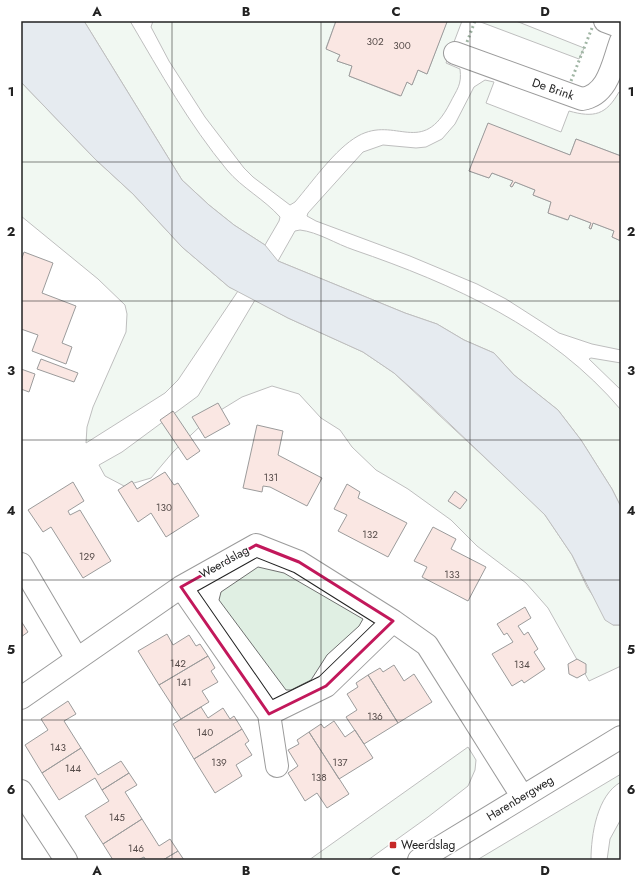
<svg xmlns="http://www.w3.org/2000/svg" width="642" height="881" font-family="Jost,sans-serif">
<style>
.green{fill:#e0efe3;stroke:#6f6f6f}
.water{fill:#c7d3dd;stroke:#6f6f6f}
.building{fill:#f3c9c0;stroke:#222}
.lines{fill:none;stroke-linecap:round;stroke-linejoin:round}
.minor-casing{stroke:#222;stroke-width:24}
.minor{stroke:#fff;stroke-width:22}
.hedge{stroke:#2f5e38;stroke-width:3;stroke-dasharray:2 3;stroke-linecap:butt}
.marked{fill:none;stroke:#c2185b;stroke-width:3;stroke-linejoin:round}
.grid{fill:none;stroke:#222;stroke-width:1;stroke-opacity:0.55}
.poi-dot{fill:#c62828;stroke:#fff;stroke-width:1.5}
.labels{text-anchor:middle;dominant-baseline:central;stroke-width:3;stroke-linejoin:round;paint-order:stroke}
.number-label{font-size:10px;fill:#564c4a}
.street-label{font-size:12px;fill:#222;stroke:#fff}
.poi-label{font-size:12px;fill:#222;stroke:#fff;text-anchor:start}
.neatline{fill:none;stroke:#222;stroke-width:1.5}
.grid-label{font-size:13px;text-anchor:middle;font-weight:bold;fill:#222}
</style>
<rect width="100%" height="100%" fill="#fff"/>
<path class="green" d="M84,21H130C160,72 189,124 227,170C242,188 264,199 280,217L279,221L265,245L234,225L209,205L182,180Z
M153,21H336L326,48L340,55L337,61L352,66L349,76L400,96L407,82L412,85L418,70L427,74L447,21H462L446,63L460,69C462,85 457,89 450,103C422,158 396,115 358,136C335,149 313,181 295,202L290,205L253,177L244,168L205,117L169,61L151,27Z
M478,21H516L584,48L579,59Z
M485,80L494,82L486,103L561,132L569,111C594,118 606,115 619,92H621V156L576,139L570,155L488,124L469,171L489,178L492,173L513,181L510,186L512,187L515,182L535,190L533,195L551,202L548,213L567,220L570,215L591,223L589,228L591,229L593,223L614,231L612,237L621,241V350L592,344L559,333L506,299L477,284L410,256L316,221L307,216L308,213L363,152L383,145L416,148L426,147L442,139L455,124L474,87Z
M21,82L95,159L133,194L182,247L229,287L238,291L178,380L165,393L86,443L87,427L93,407L126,332L127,314L125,305L98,279L21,216Z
M300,230C318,232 336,244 354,250C453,284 552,328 621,410V507L612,489L581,440L558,410L514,375L494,353L464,340L437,324L405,313L278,261L295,231Z
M255,300L288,318L363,352L394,373L527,497L545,515L572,555L587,587L613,625H621V666L589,681L548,608L526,583L477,546L451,520L408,489L376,470L352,447L340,430L321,418L299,394L272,386L242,397L211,416L173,452L151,478L124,486L105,476L99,465L122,452L198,396Z
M591,358L621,363V390L589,359Z
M258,567L284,573L363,619L359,626L327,655L311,680L291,690H286L219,600L221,592Z
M468,747L476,760L475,770L468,786L428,817L368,860H309Z
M621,774V782C597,795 591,835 591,860H477Z
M621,819V860H607L610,839Z"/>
<path class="water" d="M21,21H84L182,180L209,205L234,225L265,245L278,261L405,313L437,324L464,340L494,353L514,375L558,410L581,440L612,489L621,507V625H613L605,620L572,555L545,515L430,405L394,373L363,352L288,318L229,287L182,247L133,194L95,159L21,82Z"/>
<path class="building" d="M336,21H446L447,22L427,74L418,70L412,85L407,82L401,96L349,76L352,66L337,61L340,55L326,49Z
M488,123L570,155L576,139L621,156V241L612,237L614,231L593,223L591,229L589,228L591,223L570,215L568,220L548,213L551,202L533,195L535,190L515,182L512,187L510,186L513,181L492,173L489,178L469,171Z
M24,252L53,263L42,293L76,306L62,343L72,347L66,364L32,351L38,335L21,329V261Z
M41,359L78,373L74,382L37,369Z
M21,369L35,374L29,392L21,389Z
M218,403L230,424L205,438L192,417Z
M173,411L200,451L187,460L160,420Z
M257,425L283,431L278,455L322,478L307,506L270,487L263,486L262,492L243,488Z
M165,472L174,485L178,483L199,516L166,537L151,513L138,522L118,490L132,481L137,489Z
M73,482L84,501L68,511L70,515L80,510L111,561L83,578L51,527L43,532L28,510Z
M347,484L360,492L358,498L407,523L388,557L338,531L347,515L334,509Z
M455,491L467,500L460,509L448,501Z
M433,527L456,539L451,549L486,567L468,601L422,577L427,567L414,561Z
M525,607L531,618L518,626L524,635L528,632L538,649L534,652L545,669L524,683L522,680L512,686L492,654L513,642L507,633L504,635L497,624Z
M21,621L28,632L21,637Z
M167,634L173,645L189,635L196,646L200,644L208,656L159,685L138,651Z
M208,656L215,668L211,671L218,682L202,691L209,702L181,719L159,685Z
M577,659L586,664V673L577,678L569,674L568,664Z
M394,665L404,681L414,674L432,702L398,723L368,675L380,668L383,672Z
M368,675L398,723L364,744L346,717L357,710L347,694L358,687L356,683Z
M68,701L76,714L64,721L81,748L42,773L25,745L48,730L41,719Z
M201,707L208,718L223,708L230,719L234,716L242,729L194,759L173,724Z
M334,721L345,737L355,730L373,758L339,779L309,732L321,724L324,728Z
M242,729L249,741L245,744L252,755L236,765L242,776L215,793L194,759Z
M309,732L349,794L327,808L317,793L305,801L288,773L298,766L288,750L299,744L297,740Z
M81,748L98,775L121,761L129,773L102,790L95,778L59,800L42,773Z
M129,773L137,785L125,792L142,819L103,844L85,816L109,801L102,790Z
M142,819L159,846L170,839L178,851L163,860H146L144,857L138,860H113L103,844Z
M178,851L184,860H163Z"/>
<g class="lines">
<g class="minor-casing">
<path id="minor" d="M605,21L621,27
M455,53L582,99C609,95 613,62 621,41
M21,564L77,659
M181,587L269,714L326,686L393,621
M21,698L181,587L256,545L299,562L393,621L427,645L522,796
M269,714L277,766
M21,791L66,860
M419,860L621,737"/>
</g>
<use href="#minor" class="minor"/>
<path class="hedge" d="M467,42L475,21
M571,81L592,28"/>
</g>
<path d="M0 0H642V881H0ZM256,545L299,562L393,621L326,686L269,714L181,587Z" fill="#fff" fill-opacity=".55" fill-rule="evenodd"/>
<path class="marked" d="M256,545L299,562L393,621L326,686L269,714L181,587Z"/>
<path class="grid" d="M172,21V860M321,21V860M470,21V860M21,162H621M21,301H621M21,440H621M21,580H621M21,720H621"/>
<rect class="poi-dot" x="389" y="841" width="8" height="8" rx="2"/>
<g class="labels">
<g class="number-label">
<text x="375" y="41">302</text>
<text x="402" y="45">300</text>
<text x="271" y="477">131</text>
<text x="164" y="507">130</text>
<text x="370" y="534">132</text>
<text x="87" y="556">129</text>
<text x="452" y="574">133</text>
<text x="178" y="663">142</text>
<text x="522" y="664">134</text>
<text x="184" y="682">141</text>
<text x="375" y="716">136</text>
<text x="205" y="732">140</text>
<text x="58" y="747">143</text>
<text x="219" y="762">139</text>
<text x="340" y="762">137</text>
<text x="73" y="768">144</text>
<text x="319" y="777">138</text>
<text x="117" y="817">145</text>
<text x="136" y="848">146</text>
</g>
<g class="street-label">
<text transform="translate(553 89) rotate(19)">De Brink</text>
<text transform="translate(224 562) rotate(-29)">Weerdslag</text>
<text transform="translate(520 798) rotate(-31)">Harenbergweg</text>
</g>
<g class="poi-label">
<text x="401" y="845">Weerdslag</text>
</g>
</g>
<rect width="642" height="881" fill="none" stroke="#ffffff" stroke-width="44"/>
<rect x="22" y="22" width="598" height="837" class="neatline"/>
<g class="grid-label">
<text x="97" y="16">A</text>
<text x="246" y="16">B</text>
<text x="396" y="16">C</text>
<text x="545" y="16">D</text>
<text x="11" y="96">1</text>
<text x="631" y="96">1</text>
<text x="11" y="236">2</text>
<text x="631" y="236">2</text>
<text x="11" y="375">3</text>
<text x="631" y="375">3</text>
<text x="11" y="515">4</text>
<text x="631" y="515">4</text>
<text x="11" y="654">5</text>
<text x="631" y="654">5</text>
<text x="11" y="794">6</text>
<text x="631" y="794">6</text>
<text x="97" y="875">A</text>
<text x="246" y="875">B</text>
<text x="396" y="875">C</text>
<text x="545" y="875">D</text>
</g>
</svg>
